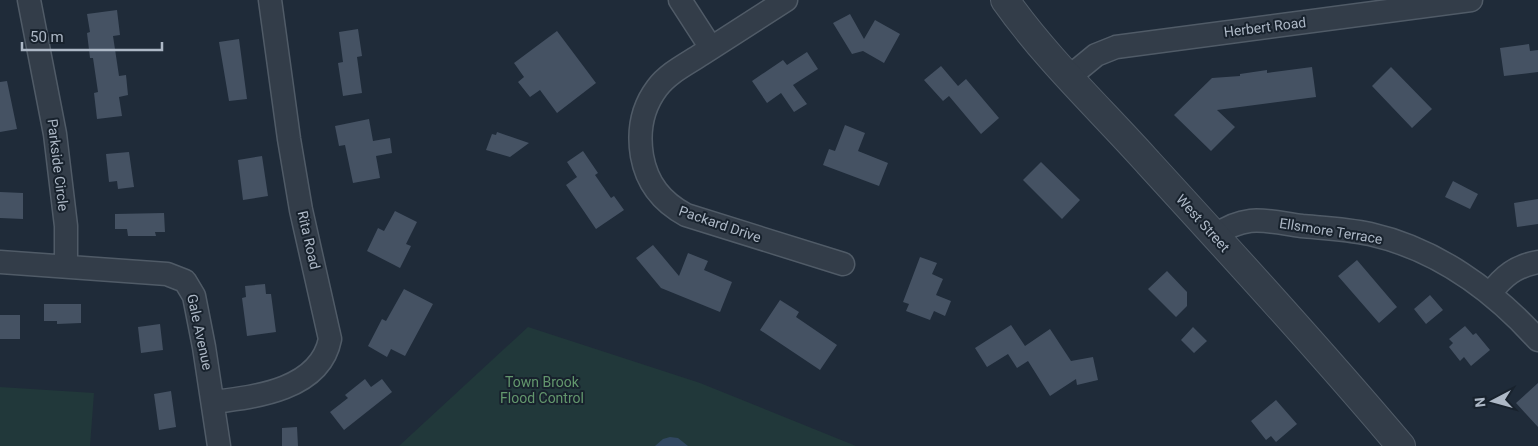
<svg xmlns="http://www.w3.org/2000/svg" width="1538" height="446" font-family="Roboto,sans-serif">
<style>
.green{fill:#21383a}
.water{fill:#314861}
.building{fill:#455263}
.lines{fill:none;stroke-linecap:round;stroke-linejoin:round}
.minor-casing{stroke:#505b67;stroke-width:25}
.tertiary-casing{stroke:#505b67;stroke-width:30}
.minor{stroke:#333d49;stroke-width:22}
.tertiary{stroke:#333d49;stroke-width:28}
.labels{text-anchor:middle;dominant-baseline:central;stroke-width:4;stroke-linejoin:round;paint-order:stroke}
.street-label{font-size:14px;fill:#adb8c6;stroke:#18222d}
.park-label{font-size:14px;fill:#63976d;stroke:#18222d}
</style>
<rect width="100%" height="100%" fill="#1f2b39"/>
<path class="green" d="M528,327L700,383L856,446H399Z
M0,387L94,393L90,446H0Z"/>
<path class="water" d="M670,437L678,438L688,446H655L663,439Z"/>
<path class="building" d="M117,10L120,35L113,36L119,76L126,75L128,95L119,97L122,116L97,119L94,93L98,92L93,58H90L87,33L90,32L87,14Z
M850,14L864,39L875,20L900,34L884,63L863,51L852,54L833,23Z
M358,29L362,56L357,57L362,93L343,96L338,63L343,62L339,32Z
M557,31L596,83L557,113L540,90L530,97L518,82L524,77L514,63Z
M239,39L247,99L229,101L219,42Z
M1529,44L1530,51L1538,50V72L1504,76L1500,48Z
M807,52L818,69L793,85L807,104L794,112L781,93L767,103L752,81L783,60L787,65Z
M941,66L958,86L966,79L999,118L981,134L949,96L943,101L924,80Z
M1312,67L1316,97L1217,110L1235,127L1211,151L1174,115L1212,78L1240,76V74L1267,70V73Z
M1391,67L1432,109L1412,128L1372,86Z
M7,81L17,129L0,132V82Z
M369,119L373,141L390,138L392,153L376,156L380,178L353,183L345,145L339,146L335,126Z
M845,125L865,133L858,151L888,163L879,186L823,165L829,149L835,151Z
M497,132L529,143L510,157L486,150L492,134L496,135Z
M583,151L598,173L595,175L611,198L614,196L624,210L596,229L566,185L577,177L567,162Z
M129,152L134,187L118,189L117,181L109,182L106,154Z
M262,156L268,196L243,200L238,160Z
M1041,162L1080,200L1062,219L1023,180Z
M1453,181L1478,194L1470,209L1445,197Z
M0,192L23,193V219L0,218Z
M1538,199V224L1517,227L1514,203Z
M395,211L417,222L406,244L411,246L400,268L367,251L378,228L384,231Z
M164,213L165,232H155L156,236H128L127,229H115V214Z
M653,245L679,276L688,253L708,261L704,270L732,282L720,312L661,288L636,258Z
M920,257L937,263L932,274L943,279L936,295L951,301L945,316L934,311L930,320L906,311L909,304L903,302Z
M1357,260L1397,307L1379,323L1338,276Z
M1167,271L1187,292V306L1176,317L1148,289Z
M265,284L266,294H271L276,332L247,336L242,298L246,297L245,286Z
M404,289L433,304L405,356L391,349L387,357L368,346L382,319L386,321Z
M1430,295L1443,310L1426,324L1414,309Z
M780,300L799,312L796,317L837,345L820,370L760,330Z
M44,304H81V323L57,324V321H44Z
M0,315H20V339H0Z
M160,324L163,350L141,353L138,327Z
M1011,325L1025,346L1050,329L1071,361L1093,357L1098,380L1077,385L1076,379L1050,396L1028,361L1017,368L1008,354L987,367L975,348Z
M1465,326L1473,335L1476,333L1490,350L1471,366L1464,357L1460,361L1449,347L1453,343L1449,339Z
M1193,327L1207,341L1194,353L1181,340Z
M365,379L371,387L382,379L392,392L344,430L330,412L348,398L345,395Z
M1538,383V427L1516,403Z
M171,391L176,427L159,430L154,394Z
M1276,400L1297,424L1276,442L1271,436L1266,440L1251,421Z
M297,427L298,446H282V428Z"/>
<g class="lines">
<g class="minor-casing">
<path id="minor" d="M29,0L55,134L66,226V266
M680,0L711,48
M786,0C758,18 730,36 702,54C687,64 668,73 657,88C642,108 638,132 642,156C647,184 662,202 686,215L843,264
M1068,78L1096,55L1116,47L1471,0
M1214,236C1247,213 1265,221 1302,226C1324,228 1347,229 1370,234C1436,249 1493,290 1538,340
M0,262L167,274L185,281L194,296L204,347L219,446
M1490,294C1503,276 1516,266 1538,262
M213,402C255,397 320,390 330,339L301,210L289,139L270,0"/>
</g>
<g class="tertiary-casing">
<path id="tertiary" d="M1005,0C1046,58 1097,106 1145,159C1231,253 1318,348 1401,446"/>
</g>
<use href="#minor" class="minor"/>
<use href="#tertiary" class="tertiary"/>
</g>
<g class="labels">
<g class="street-label">
<text transform="translate(1265 27) rotate(-7)">Herbert Road</text>
<text transform="translate(58 165) rotate(83)">Parkside Circle</text>
<text transform="translate(1203 223) rotate(48)">West Street</text>
<text transform="translate(720 224) rotate(19)">Packard Drive</text>
<text transform="translate(1331 231) rotate(9)">Ellsmore Terrace</text>
<text transform="translate(309 240) rotate(77)">Rita Road</text>
<text transform="translate(200 332) rotate(78)">Gale Avenue</text>
</g>
<g class="park-label">
<text x="542" y="382">Town Brook<tspan x="542" dy="16">Flood Control</tspan></text>
</g>
</g>
<g transform="translate(1493 401) rotate(264)" stroke="#18222d" stroke-width="4" paint-order="stroke">
<path d="M0-4L9 19L0 12L-9 19Z" fill="#adb8c6"/>
<text y="-8" font-size="14" font-weight="bold" text-anchor="middle" fill="#adb8c6">N</text>
</g>
<path d="M22 42v8h140v-8" fill="none" stroke="#adb8c6" stroke-width="2.5"/>
<text x="30" y="42" font-size="15" fill="#adb8c6" stroke="#18222d" stroke-width="4" paint-order="stroke">50 m</text>
</svg>
